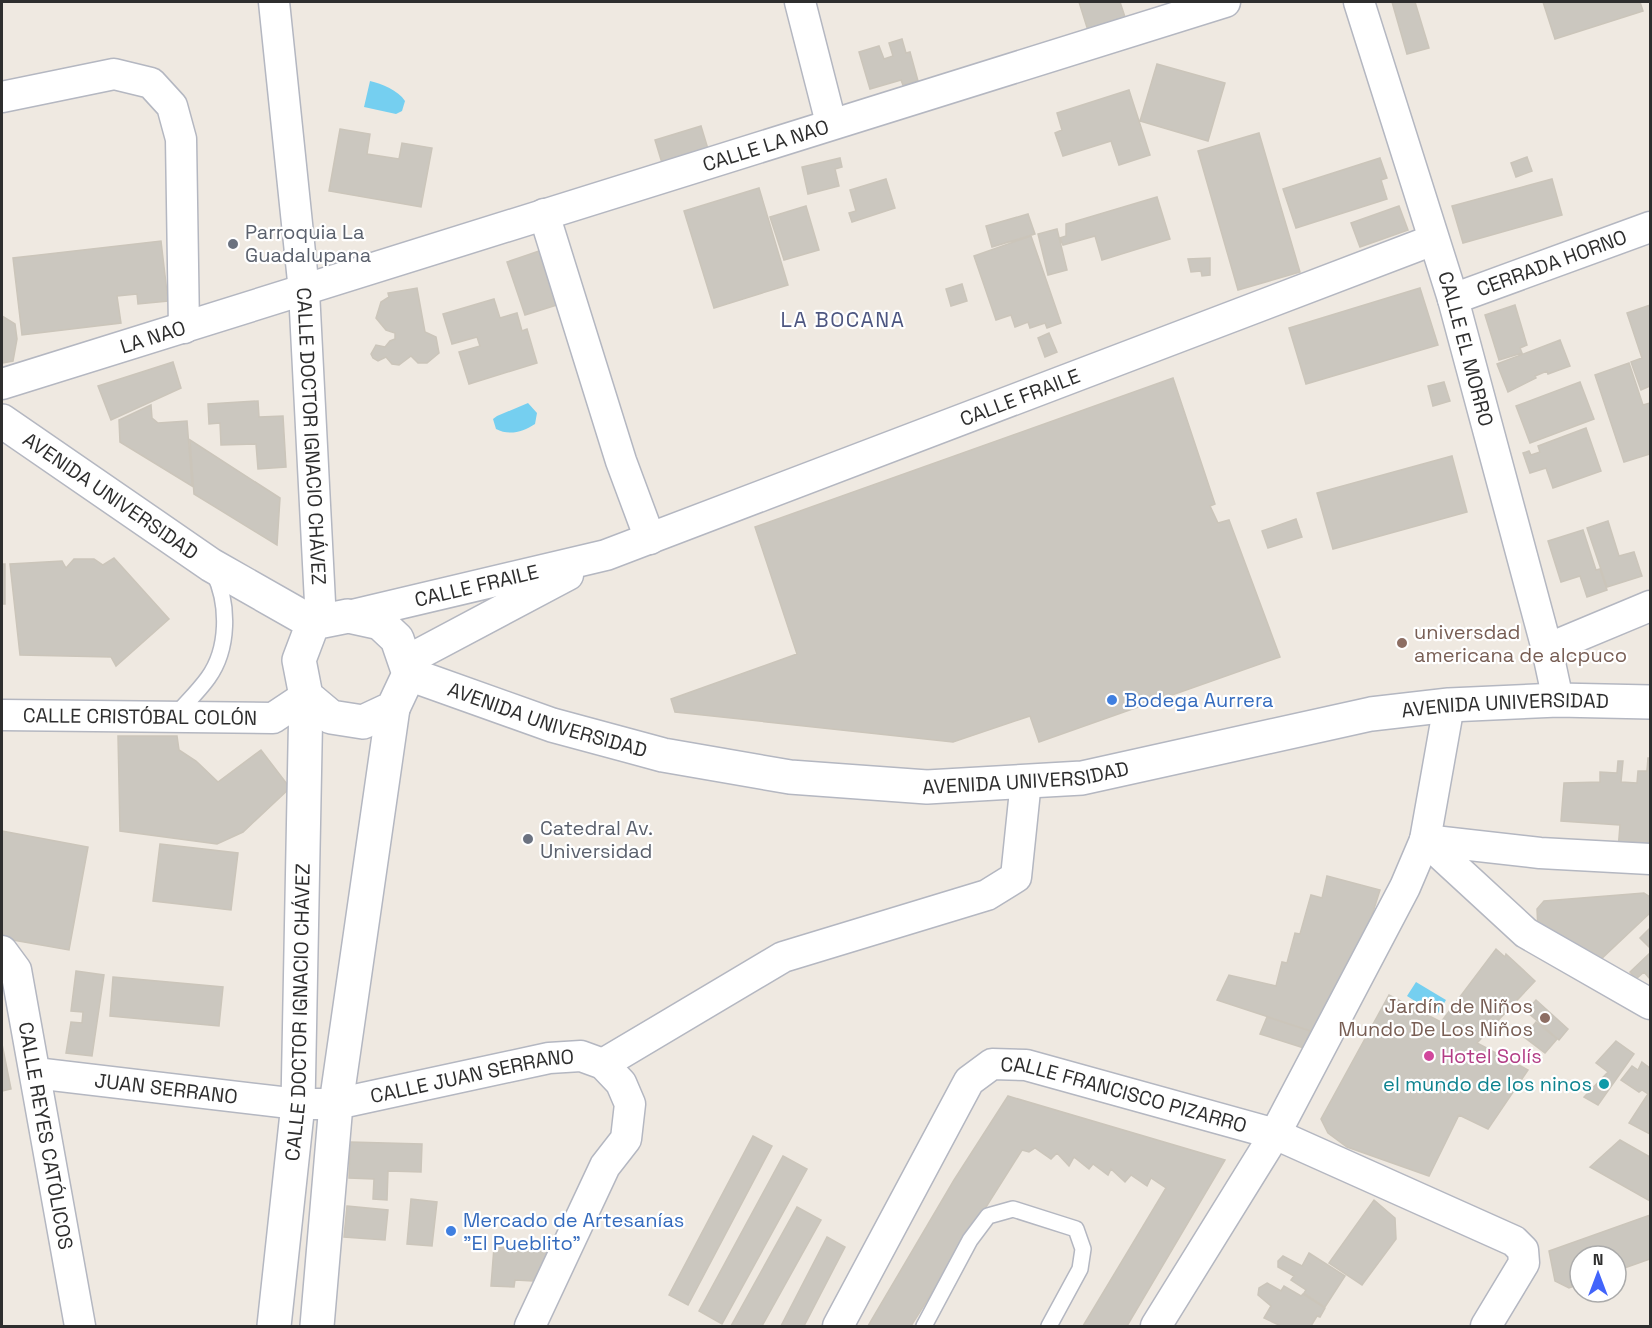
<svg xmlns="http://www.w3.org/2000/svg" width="1652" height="1328" font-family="'Space Grotesk',sans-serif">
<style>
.water{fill:#75cff0}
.building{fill:#cbc7bf;stroke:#cbc5ba;stroke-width:1.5}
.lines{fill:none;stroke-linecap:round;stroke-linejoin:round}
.service-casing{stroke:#b4b7c1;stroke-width:18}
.minor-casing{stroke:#b4b7c1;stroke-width:33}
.tertiary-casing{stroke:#b4b7c1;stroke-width:36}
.secondary-casing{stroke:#b4b7c1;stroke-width:36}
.service{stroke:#fff;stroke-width:15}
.minor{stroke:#fff;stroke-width:30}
.tertiary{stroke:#fff;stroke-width:33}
.secondary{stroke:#fff;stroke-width:33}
.worship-dot{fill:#6b7280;stroke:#fff;stroke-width:2}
.education-dot{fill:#8d6e63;stroke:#fff;stroke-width:2}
.shop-dot{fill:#3f7fe0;stroke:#fff;stroke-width:2}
.hotel-dot{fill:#d1479c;stroke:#fff;stroke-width:2}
.culture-dot{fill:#0f9aa8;stroke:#fff;stroke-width:2}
.labels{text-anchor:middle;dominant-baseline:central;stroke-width:4.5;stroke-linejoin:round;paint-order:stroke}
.street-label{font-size:20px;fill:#2e2e2e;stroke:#fff}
.worship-label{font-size:20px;fill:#5b616d;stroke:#fff;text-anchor:start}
.education-label{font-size:20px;fill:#785e54;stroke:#fff;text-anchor:start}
.shop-label{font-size:20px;fill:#366cbe;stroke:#fff;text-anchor:start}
.hotel-label{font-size:20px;fill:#b23c85;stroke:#fff;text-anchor:start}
.culture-label{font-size:20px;fill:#0d838f;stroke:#fff;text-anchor:end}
.neighbourhood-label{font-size:21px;letter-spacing:1.5px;fill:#4d5680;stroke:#fff}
</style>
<rect width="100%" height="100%" fill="#efe9e1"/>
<path class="water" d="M370,81C382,84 398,90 405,101L402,111L396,114L364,107Z
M528,403L537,413L535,424C523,432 509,436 496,429L493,419L497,416Z
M1416,982L1446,1000L1437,1015L1407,996Z"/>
<path class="building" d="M1079,2H1120L1129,29L1091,40Z
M1392,2H1415L1429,48L1407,54Z
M1543,2H1640L1643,11L1555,39Z
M902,39L906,53L910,52L918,81L903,85L901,80L870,89L859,52L879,46L884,59L893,56L889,43Z
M1157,64L1225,83L1208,141L1140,121Z
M1129,90L1150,155L1119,165L1111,141L1063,156L1055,133L1062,130L1057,113Z
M701,126L708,149L662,163L655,140Z
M340,129L370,134L367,154L399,159L402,143L432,148L421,207L329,191Z
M1259,133L1300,272L1238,290L1198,151Z
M1527,157L1532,171L1516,177L1511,163Z
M840,158L842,167L835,169L839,186L808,194L802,167Z
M1380,158L1387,178L1381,180L1387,199L1296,228L1283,189Z
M886,179L895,208L852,222L849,213L856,211L850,190Z
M1552,179L1562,215L1463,243L1452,206Z
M759,188L788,285L714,308L684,211Z
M1157,197L1170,239L1102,260L1095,236L1063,245L1060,238L1066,236V224Z
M806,206L819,250L784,260L770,217Z
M1399,206L1408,230L1360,247L1351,223Z
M1028,214L1035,234L992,247L986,226Z
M1057,229L1067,270L1048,275L1038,234Z
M1031,236L1061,323L1047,328L1045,323L1030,328L1028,322L1015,327L1011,315L996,320L974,256Z
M161,241L168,301L138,304L137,294L117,296L121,323L22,335L13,258Z
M542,250L560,304L525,315L507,262Z
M1210,258V275L1202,276L1201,271L1191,272L1188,259Z
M962,284L967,301L951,306L946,289Z
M417,288L425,332L436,337L439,353L427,363H418L411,356L399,365L392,364L386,357L378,361L373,358L371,354L376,345L385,347L390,341L395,339V333L386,330L376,318L381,302L389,297L388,293Z
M1420,288L1438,345L1306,384L1289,328Z
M494,299L500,318L517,313L522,331L527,329L537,363L469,384L459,352L480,346L477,337L452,344L443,314Z
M1515,305L1527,345L1520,348L1522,353L1499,360L1485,315Z
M1650,305V386L1641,390L1631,362L1642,358L1627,313Z
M2,316L15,324L17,339L13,361L2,363Z
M1049,333L1057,352L1045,357L1038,338Z
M1560,340L1570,366L1548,374L1547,371L1535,376L1536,378L1508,392L1497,364Z
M173,362L181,388L111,420L98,386Z
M1629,363L1643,405L1650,403V454L1624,462L1595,375Z
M1173,378L1215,504L1210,506L1218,523L1229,520L1280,657L1039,742L1030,716L953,742L675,712L671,699L797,654L755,527Z
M1444,382L1450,401L1433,406L1428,386Z
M1580,382L1594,419L1530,443L1516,406Z
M258,401L259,417L283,416L286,467L258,469L256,444L221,445L220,423L209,424L208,404Z
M151,405L152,418L158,423L187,421L192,486L120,442L119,420Z
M1586,428L1601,471L1553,488L1546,468L1530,473L1523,453L1529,451L1531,455L1540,452L1538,446Z
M190,440L280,498L277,545L194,494Z
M1452,456L1467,512L1333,549L1317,493Z
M1296,519L1302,537L1268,548L1262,531Z
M1608,521L1619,556L1634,552L1642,576L1607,587L1587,528Z
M1583,530L1596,570L1600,569L1607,590L1587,597L1580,576L1561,582L1548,541Z
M114,558L169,619L116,666L111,657L20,655L10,564L62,561L66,568L74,559H94L103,565Z
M2,564H5V604H2Z
M118,736H177L179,750L196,761L218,782L261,750L290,788L243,832L217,844L120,831Z
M1648,758H1650V852L1618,850L1620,825L1561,821L1564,783L1600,782V772L1617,773L1618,761H1623L1621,782L1637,783L1638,771H1647Z
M2,831L88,847L69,950L2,938Z
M160,844L238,853L231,910L153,901Z
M1327,876L1380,890L1360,953L1320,1034L1217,1000L1229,975L1276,986L1282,962L1287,963L1295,933L1300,934L1311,895L1322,898Z
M1644,893L1650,897V913L1599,961L1538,930L1537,909L1544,901Z
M1650,928V948L1640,938Z
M1496,949L1505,957L1506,954L1535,981L1477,1043L1528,1070L1488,1129L1459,1115L1429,1176L1347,1147L1328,1133L1321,1119L1389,995L1441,1022Z
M1650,953V979L1644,972L1636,979L1630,972Z
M76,971L104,975L92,1056L66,1053L71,1022L82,1023L83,1012L71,1011Z
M113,977L223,987L219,1026L110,1016Z
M1536,1000L1568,1029L1559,1040L1526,1011Z
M1267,1017L1310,1031L1304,1048L1260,1034Z
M1536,1022L1557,1039L1545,1053L1524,1037Z
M1616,1041L1634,1054L1598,1105L1584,1097L1608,1072L1596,1063Z
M2,1044L11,1089L2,1091Z
M1642,1062L1650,1068V1134L1629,1123L1648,1094L1642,1090L1639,1092L1621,1080L1632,1066L1638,1070Z
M1008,1096L1225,1160L1127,1326H1083L1166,1188L1151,1178L1147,1186L1131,1175L1125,1182L1111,1169L1108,1175L1093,1164L1089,1169L1074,1157L1069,1166L1057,1153L1051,1159L1035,1148L1029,1152L1022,1150L911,1326H868L954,1180Z
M753,1136L772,1146L688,1305L669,1295Z
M1620,1140L1650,1157V1201L1590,1167Z
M350,1142L422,1144L421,1172L388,1171L387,1200L373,1199L374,1179L349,1178Z
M783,1156L807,1169L722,1324L699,1311Z
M411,1199L437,1202L432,1246L407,1244Z
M1374,1200L1395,1218L1396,1239L1362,1285L1329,1263Z
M347,1206L388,1210L385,1240L344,1237Z
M797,1207L821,1220L762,1326H731Z
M1650,1215V1259L1616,1271V1256H1580V1284L1569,1288L1555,1281L1549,1251Z
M827,1237L845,1247L804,1326H781Z
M494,1247L550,1250L533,1281L515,1280L514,1287L491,1286Z
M1309,1253L1345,1276L1325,1307L1304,1293L1306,1290L1291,1280L1294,1276L1278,1267V1261L1283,1256L1302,1266Z
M1267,1283L1281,1291L1284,1286L1301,1296L1303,1294L1325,1308L1320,1317L1317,1316L1311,1326H1281L1264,1318L1271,1306L1258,1295L1259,1288Z"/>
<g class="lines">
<g class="service-casing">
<path id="service" d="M174,717C185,704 198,692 208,678C229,649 229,604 214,573
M924,1326L970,1240L988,1216L1013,1209L1076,1229L1083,1249L1080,1269L1049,1326"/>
</g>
<g class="minor-casing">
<g id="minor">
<path id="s1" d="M274,2L304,291L321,622"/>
<path d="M800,2L831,123"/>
<path id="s2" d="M1359,2L1453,299L1547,649L1558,700"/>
<path d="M2,97L114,74L151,83L172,106L181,139L184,328"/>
<path d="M544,214L621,461L650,539"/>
<path id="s3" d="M1453,299L1650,227"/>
<path id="s4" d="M2,384L1225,2"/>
<path id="s5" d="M348,616L606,555L1433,240"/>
<path d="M1547,649L1650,606"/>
<path d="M406,661L568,575"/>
<path id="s6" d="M2,715L273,718L306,696"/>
<path d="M1425,840L1526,933L1650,1004"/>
<path d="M1425,840L1540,853L1650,859"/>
<path id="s7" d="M2,951L16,970L80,1326"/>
<path d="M603,1064L783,957L987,895L1016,877L1026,781"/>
<path id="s8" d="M35,1073L298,1104H336L549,1058L581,1056L603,1064L621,1083L630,1104L626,1139L605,1166L530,1326"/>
<path id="s9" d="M838,1326L969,1081L992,1064L1026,1065L1275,1134L1514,1241L1523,1250L1524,1263L1486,1326"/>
<path d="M1156,1326L1275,1134L1405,887L1425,840L1449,705"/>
</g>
</g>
<g class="tertiary-casing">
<g id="tertiary">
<path id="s10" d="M274,1326L298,1104L306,696"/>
<path d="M317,1326L336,1104L393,708"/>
</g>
</g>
<g class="secondary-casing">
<g id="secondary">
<path id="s11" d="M2,421L211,565L313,623L348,616L380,623L397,639L409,674L393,708L363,722L331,717L306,696L299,660L313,623"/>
<path id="s12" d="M409,674L552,725L663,755L790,777L927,787L1082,778L1371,714L1449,705L1558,700L1650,702"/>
</g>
</g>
<use href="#service" class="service"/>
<use href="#minor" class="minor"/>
<use href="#tertiary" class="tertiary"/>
<use href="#secondary" class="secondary"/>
</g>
<g class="worship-dot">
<circle cx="233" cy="244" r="6"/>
<circle cx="528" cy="839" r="6"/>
</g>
<g class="education-dot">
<circle cx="1402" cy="643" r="6"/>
<circle cx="1545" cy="1018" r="6"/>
</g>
<g class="shop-dot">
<circle cx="1112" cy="700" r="6"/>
<circle cx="451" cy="1231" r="6"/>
</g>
<circle class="hotel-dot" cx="1429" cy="1056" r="6"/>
<circle class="culture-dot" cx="1604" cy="1084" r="6"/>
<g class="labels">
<g class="street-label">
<text stroke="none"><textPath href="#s4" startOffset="800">CALLE LA NAO</textPath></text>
<text stroke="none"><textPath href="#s3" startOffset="105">CERRADA HORNO</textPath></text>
<text stroke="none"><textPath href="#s4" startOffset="158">LA NAO</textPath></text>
<text stroke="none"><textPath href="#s2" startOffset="363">CALLE EL MORRO</textPath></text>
<text stroke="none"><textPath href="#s5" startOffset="708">CALLE FRAILE</textPath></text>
<text stroke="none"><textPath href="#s1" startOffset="436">CALLE DOCTOR IGNACIO CHÁVEZ</textPath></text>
<text stroke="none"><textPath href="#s11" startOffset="132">AVENIDA UNIVERSIDAD</textPath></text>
<text stroke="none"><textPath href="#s5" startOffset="132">CALLE FRAILE</textPath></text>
<text stroke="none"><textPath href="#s12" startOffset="1119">AVENIDA UNIVERSIDAD</textPath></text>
<text stroke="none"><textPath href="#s6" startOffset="138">CALLE CRISTÓBAL COLÓN</textPath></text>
<text stroke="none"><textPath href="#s12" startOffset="146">AVENIDA UNIVERSIDAD</textPath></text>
<text stroke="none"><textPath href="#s12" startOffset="632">AVENIDA UNIVERSIDAD</textPath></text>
<text stroke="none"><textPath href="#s10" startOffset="315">CALLE DOCTOR IGNACIO CHÁVEZ</textPath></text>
<text stroke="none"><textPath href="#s8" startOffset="442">CALLE JUAN SERRANO</textPath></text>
<text stroke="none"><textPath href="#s8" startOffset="132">JUAN SERRANO</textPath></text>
<text stroke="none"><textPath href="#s9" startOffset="442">CALLE FRANCISCO PIZARRO</textPath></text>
<text stroke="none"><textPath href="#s7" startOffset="192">CALLE REYES CATÓLICOS</textPath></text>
</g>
<g class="worship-label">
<text x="245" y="232">Parroquia La<tspan x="245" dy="23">Guadalupana</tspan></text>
<text x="540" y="828">Catedral Av.<tspan x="540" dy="23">Universidad</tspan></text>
</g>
<g class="education-label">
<text x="1414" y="632">universdad<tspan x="1414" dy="23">americana de alcpuco</tspan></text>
<text x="1533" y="1006" text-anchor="end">Jardín de Niños<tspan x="1533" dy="23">Mundo De Los Niños</tspan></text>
</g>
<g class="shop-label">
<text x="1124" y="700">Bodega Aurrera</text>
<text x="463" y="1220">Mercado de Artesanías<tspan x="463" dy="23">"El Pueblito"</tspan></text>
</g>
<g class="hotel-label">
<text x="1441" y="1056">Hotel Solís</text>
</g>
<g class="culture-label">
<text x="1592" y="1084">el mundo de los ninos</text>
</g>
<g class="neighbourhood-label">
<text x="843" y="319">LA BOCANA</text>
</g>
</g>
<rect width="1652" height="1328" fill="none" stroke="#2e2e2e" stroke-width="6"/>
<g transform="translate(1598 1274)"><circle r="28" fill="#ffffff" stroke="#ababab" stroke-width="1.5"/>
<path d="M0-4.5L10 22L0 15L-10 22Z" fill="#4264fb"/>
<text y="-9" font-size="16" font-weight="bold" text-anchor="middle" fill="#2e2e2e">N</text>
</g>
</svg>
